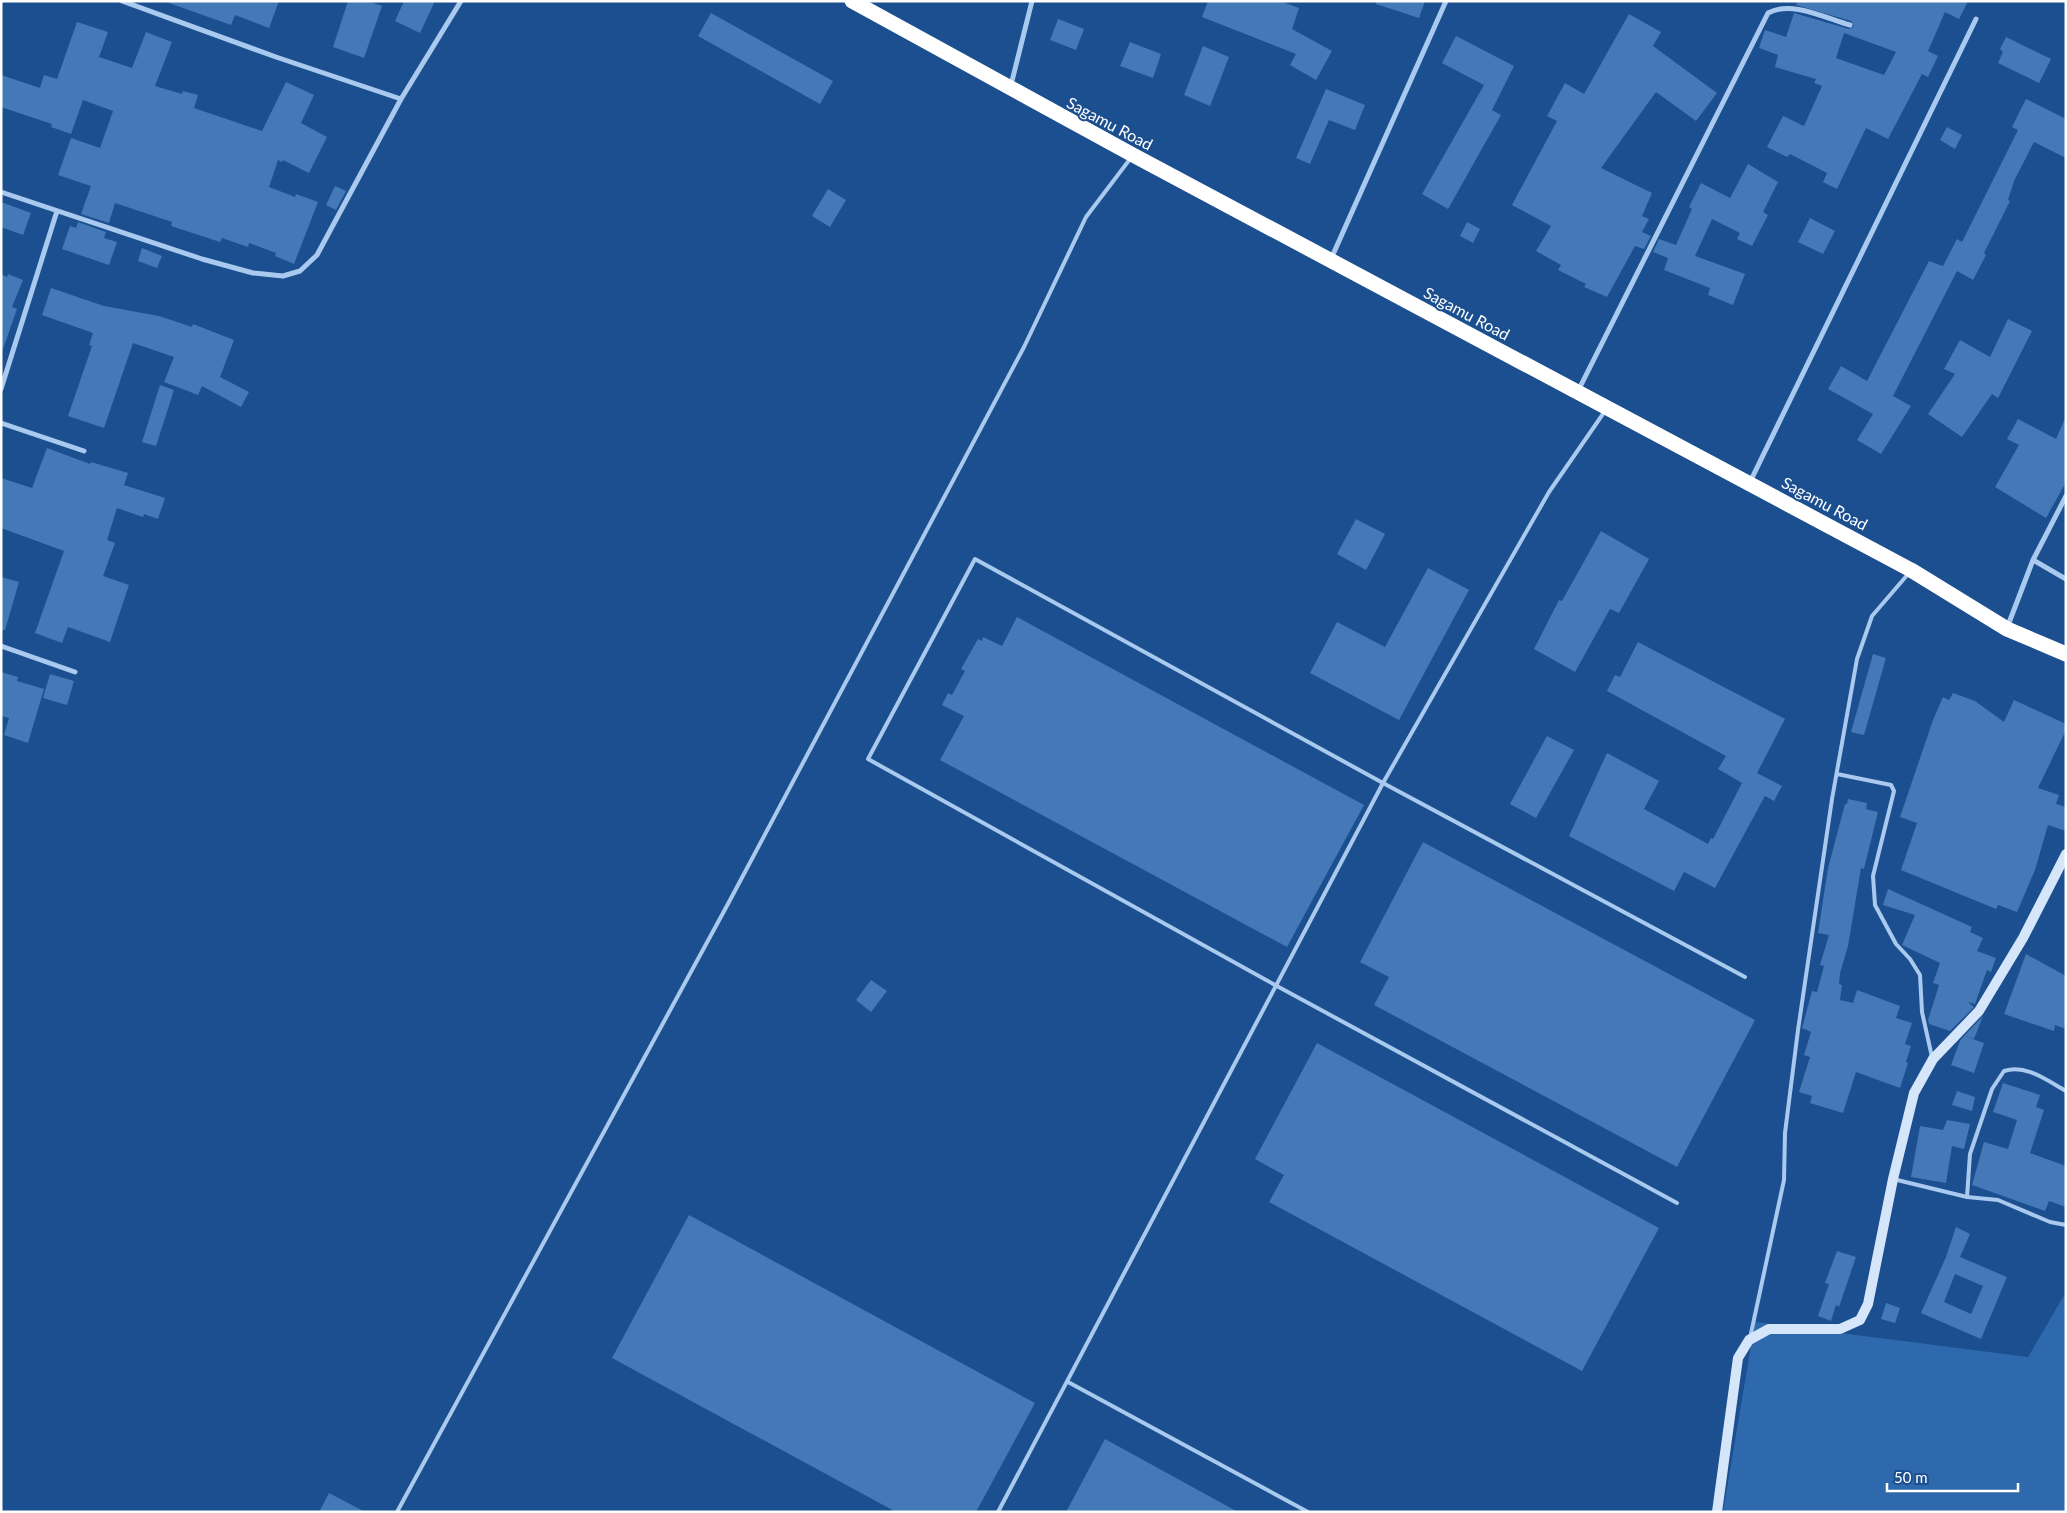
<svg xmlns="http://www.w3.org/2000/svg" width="2067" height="1513" font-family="Lato,sans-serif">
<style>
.green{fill:#2e69ad}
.building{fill:#4478b7;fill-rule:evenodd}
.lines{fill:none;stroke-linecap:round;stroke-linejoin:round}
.lane{stroke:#a9c9ee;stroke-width:4}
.street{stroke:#a9c9ee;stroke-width:5}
.secondary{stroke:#d6e6fa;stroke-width:10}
.highway{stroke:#fff;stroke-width:15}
.labels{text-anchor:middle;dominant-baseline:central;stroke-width:4;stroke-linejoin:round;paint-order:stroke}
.street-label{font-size:16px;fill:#fff;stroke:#1b4f8f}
</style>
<rect width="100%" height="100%" fill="#1b4f8f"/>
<path class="green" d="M2066,1292V1512H1723L1755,1322L2028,1357Z"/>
<path class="building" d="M170,1H279L269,28L235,15L231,25L169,3Z
M348,1H368L382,6L364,58L333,47Z
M404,1H435L420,33L395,21Z
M1208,1H1280L1299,8L1292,29L1332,51L1316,80L1290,65L1296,54L1202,17Z
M1376,1H1425L1419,18L1376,4Z
M1798,1H1968L1959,19L1945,12L1928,51L1938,56L1928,77L1922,74L1888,139L1866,128L1837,189L1823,182L1827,173L1790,154L1787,157L1767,147L1783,116L1804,126L1822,86L1814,83L1816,79L1775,67L1778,55L1759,48L1765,30L1786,37L1794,13L1849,29L1854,26L1851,21L1796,5ZM1844,33L1896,52L1884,75L1836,58Z
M711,13L833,81L820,104L698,36Z
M1629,14L1661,32L1653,46L1717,93L1696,121L1656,92L1601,168L1652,193L1642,216L1649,219L1642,232L1651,236L1644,249L1635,246L1607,297L1584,287L1586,284L1558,270L1561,265L1536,251L1551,226L1512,205L1557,121L1547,116L1565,83L1584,94Z
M1058,19L1084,29L1076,50L1050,40Z
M77,22L108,32L99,57L132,68L146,32L172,42L155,86L182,94L183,91L198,95L194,108L262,131L286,82L314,95L301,123L327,137L309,173L283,160L282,162L278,160L269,187L295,197L296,194L318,202L294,264L275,256L276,253L249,243L248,247L222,238L220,242L171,226L172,222L115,203L109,223L81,214L91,186L58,175L71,138L100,148L113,111L83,100L71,134L51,127L52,124L1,107V75L40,88L44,75L57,79Z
M1456,36L1514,66L1492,110L1501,115L1448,209L1422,194L1484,85L1442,63Z
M2006,37L2051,59L2039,83L1998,63L2003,52L2000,49Z
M1130,42L1161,54L1153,78L1120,66Z
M1203,46L1229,57L1210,106L1184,95Z
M1326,89L1365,105L1355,130L1329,120L1310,164L1296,158Z
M2026,99L2066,119V158L2034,142L2014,181L2008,200L2010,201L1984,253L1986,255L1973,280L1957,271L1893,396L1911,406L1881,454L1857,440L1873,414L1828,389L1841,366L1867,381L1929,261L1943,266L1957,239L1962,242L2018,130L2012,127Z
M1947,127L1962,135L1955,149L1940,140Z
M1748,164L1778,182L1763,212L1768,215L1752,246L1737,239L1740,233L1712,219L1695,256L1745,274L1733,305L1708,295L1710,288L1664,270L1668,258L1653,252L1659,239L1676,245L1692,209L1689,207L1701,183L1730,198Z
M335,186L346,191L336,210L326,205Z
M828,189L846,200L830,227L812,216Z
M1,202L31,213L23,235L1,227Z
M1810,218L1835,231L1823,254L1798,242Z
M78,222L106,232L104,238L117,242L109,265L62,249L70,226L76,228Z
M1467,222L1480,229L1473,243L1460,236Z
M142,248L162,256L157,268L138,261Z
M1,274L7,277L8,274L23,280L12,307L17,309L3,349L1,348Z
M51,288L104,306L159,316L192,327L193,324L234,340L220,377L249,392L241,407L202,386L198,395L164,382L174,357L133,343L104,428L68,416L92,346L89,345L93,333L42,315Z
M2008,319L2032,331L1998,398L1992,394L1962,437L1928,414L1955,374L1944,369L1960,340L1990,357Z
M160,385L174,390L156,446L142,442Z
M2066,416V482L2046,518L1995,487L2019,445L2007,439L2018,419L2056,439Z
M47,448L90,464L91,462L128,473L124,485L165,498L158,519L144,514L143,517L117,508L107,540L115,543L103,576L129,585L110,642L68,627L62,643L35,633L64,551L1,528V478L32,488Z
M1356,519L1385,534L1366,570L1337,554Z
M1601,531L1649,559L1619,613L1610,609L1575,672L1534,649L1559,600L1562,601Z
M1428,568L1469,590L1399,720L1310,673L1337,622L1385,647Z
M1,577L19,582L5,630H1Z
M1017,617L1364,805L1287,947L940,760L964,716L942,705L948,693L952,695L965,671L961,669L978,639L982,641L983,637L1002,646Z
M1638,642L1785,719L1757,773L1782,786L1774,801L1765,796L1715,888L1684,872L1674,891L1569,836L1607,753L1659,781L1644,809L1708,844L1711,838L1713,839L1742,783L1718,769L1726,756L1607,691L1615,675L1620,677Z
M1873,654L1886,658L1864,735L1851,732Z
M1,672L18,677L17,681L44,689L28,743L4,735L9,718L1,716Z
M50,674L74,681L67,705L43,698Z
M1953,693L1975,701L2004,722L2014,700L2066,724V730L2038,788L2059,795L2056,804L2066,807V831L2048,825L2035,870L2017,912L1998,905L1996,909L1901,870L1917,823L1900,817L1933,720L1943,697L1949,700Z
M1547,736L1574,750L1536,818L1510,804Z
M1848,799L1867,803L1866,809L1878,812L1864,869L1861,868L1848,946L1840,973L1839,984L1842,985L1840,1000L1853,1003L1857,990L1900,1006L1896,1018L1912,1023L1905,1044L1911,1046L1906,1062L1908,1063L1900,1088L1856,1072L1843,1113L1810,1103L1812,1096L1799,1092L1810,1057L1804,1055L1811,1032L1802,1028L1812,991L1817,992L1824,966L1820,965L1829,935L1818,933L1828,868L1845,804H1847Z
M1423,842L1755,1020L1677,1167L1374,1005L1389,977L1360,962Z
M1888,889L1972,927L1970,932L1983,938L1977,951L1996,958L1991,972L1987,970L1975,1004L1968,1002L1974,1007L1950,1031L1929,1024L1928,1020L1939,985L1933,983L1940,963L1902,945L1915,915L1883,905Z
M2026,954L2066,976V1029L2055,1025L2054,1031L2004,1014Z
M871,980L887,991L871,1012L856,1000Z
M1983,1016L1974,1039L1964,1036Z
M1964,1036L1984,1043L1974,1073L1951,1065L1960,1041Z
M1317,1043L1659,1228L1582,1371L1269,1202L1284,1175L1255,1159Z
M2003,1083L2040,1095L2036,1107L2044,1110L2030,1153L2066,1166V1207L2049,1201L2045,1211L1972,1185L1984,1142L2008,1149L2017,1120L1993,1112Z
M1957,1091L1975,1097L1972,1111L1952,1105Z
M1947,1120L1970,1124L1964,1149L1952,1146L1946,1183L1911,1177L1920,1126L1943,1130Z
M689,1215L1035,1403L976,1512H896L612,1358Z
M1956,1227L1970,1234L1960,1257L2007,1277L1981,1339L1921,1313L1946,1257ZM1955,1274L1983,1286L1971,1314L1944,1302Z
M1837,1251L1856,1257L1839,1307L1836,1305L1831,1321L1818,1316L1829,1284L1825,1283Z
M1886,1303L1900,1308L1895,1323L1881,1319Z
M1105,1439L1238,1512H1066Z
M329,1493L365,1512H319Z"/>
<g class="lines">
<path class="lane" d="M1837,774L1891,785L1894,791L1873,876L1875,905L1896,944L1910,959L1920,975L1922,1012L1932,1057
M1893,1179L1967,1197L1998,1200L2050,1222L2066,1225
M1967,1197L1970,1154L1992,1089L2004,1071C2026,1064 2046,1080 2066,1091
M1677,1203L1275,985L868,759L975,559L1383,783L1745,977
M1750,1338L1784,1180L1785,1133L1798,1030L1832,799L1857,659L1872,616L1909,573
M1068,1382L1308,1512
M397,1512L729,902L1024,347L1086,217L1130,159
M998,1512L1383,783L1549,492L1605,411"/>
<path class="street" d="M122,1L276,57L401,99
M1011,85L1032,1
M1,192L202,259L253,273L283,276L300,271L317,255L401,99L461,1
M1331,259L1446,1
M1,389L57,211
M1578,391L1768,13C1791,0 1825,18 1850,25
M1,423L84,451
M1750,482L1976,19
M2033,560L2066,579
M2007,628L2033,560L2066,496
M1,646L75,672"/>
<path class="secondary" d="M1717,1512L1738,1358L1749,1340L1769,1329H1840L1860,1320L1868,1304L1893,1179L1914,1093L1933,1059L1979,1011L2023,938L2066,854"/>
<path class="highway" d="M852,1L1133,155L1911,570L2007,629L2066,654"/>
</g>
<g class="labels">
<g class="street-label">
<text transform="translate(1110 123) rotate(28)">Sagamu Road</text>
<text transform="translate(1467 313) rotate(28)">Sagamu Road</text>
<text transform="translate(1825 503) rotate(28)">Sagamu Road</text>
</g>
</g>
<rect width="2067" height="1513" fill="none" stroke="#ffffff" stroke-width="5"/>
<path d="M1887 1483v8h131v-8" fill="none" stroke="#ffffff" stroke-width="2.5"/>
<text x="1894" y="1483" font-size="15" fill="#ffffff" stroke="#1b4f8f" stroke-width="4" paint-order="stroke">50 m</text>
</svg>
